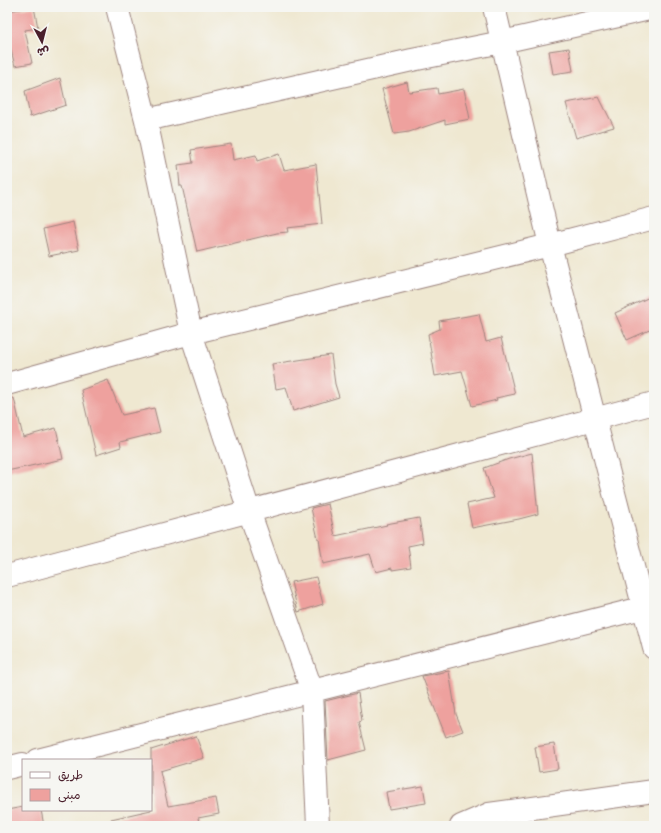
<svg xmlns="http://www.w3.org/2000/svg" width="661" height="833" font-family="'Comic Neue','Playpen Sans Arabic',sans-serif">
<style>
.building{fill:#eea19e}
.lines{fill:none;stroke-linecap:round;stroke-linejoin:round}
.minor-casing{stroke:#9c847e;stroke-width:24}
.minor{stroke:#fff;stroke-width:22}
</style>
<rect width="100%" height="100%" fill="#f6f6f2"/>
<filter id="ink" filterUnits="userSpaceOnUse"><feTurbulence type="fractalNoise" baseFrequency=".025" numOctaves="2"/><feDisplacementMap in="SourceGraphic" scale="8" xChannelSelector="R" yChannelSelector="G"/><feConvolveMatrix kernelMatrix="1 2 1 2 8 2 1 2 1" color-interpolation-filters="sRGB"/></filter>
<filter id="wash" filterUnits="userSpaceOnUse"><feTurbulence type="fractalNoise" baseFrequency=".012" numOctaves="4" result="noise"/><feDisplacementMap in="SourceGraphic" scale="16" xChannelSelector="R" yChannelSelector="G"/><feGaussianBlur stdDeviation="0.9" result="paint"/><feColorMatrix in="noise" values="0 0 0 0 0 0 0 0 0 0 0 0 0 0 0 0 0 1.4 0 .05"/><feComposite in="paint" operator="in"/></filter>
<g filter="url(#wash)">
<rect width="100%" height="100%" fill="#efe8d1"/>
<g id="blocks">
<path class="building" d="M34,7L38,28L25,30L32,63L15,66L7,34V11Z
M569,48L573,71L553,74L549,51Z
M60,78L66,105L30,117L25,91Z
M407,82L409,92L437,88L438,94L464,89L470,119L445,124V120L409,132L394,134L382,89Z
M599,97L614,127L576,138L566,103Z
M231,144L233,160L256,155L257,161L279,154L284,170L316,164L322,224L287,228L288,232L277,233L197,252L182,186H180L178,165L193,163L191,150Z
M73,222L79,250L49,256L43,229Z
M654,295V328L627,340L615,313Z
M479,314L486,342L501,338L515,394L496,398L497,400L472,406L462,371L435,376L428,334L440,329L439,321Z
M331,355L335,384L339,397L293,411L286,387L276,389L272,364Z
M108,380L122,415L154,408L160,432L120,442L121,447L96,455L81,390Z
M14,398L23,437L56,428L63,459L7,471V399Z
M532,453L538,514L519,519L472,528L467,504L494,498L484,468L509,459Z
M328,504L335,536L387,525L386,524L419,518L423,543L408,546L411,567L392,570V568L376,572L370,554L323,564L319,539H318L311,508Z
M316,577L323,604L298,612L291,582Z
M449,671L456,714L463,731L446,737L422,676Z
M358,693L362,721L359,722L366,750L328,760L325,701Z
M196,736L204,758L160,771L168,806L216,798L219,814L198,818L200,826H112L111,819L151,810V750Z
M554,744L558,769L539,772L535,747Z
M423,786L426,803L389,809L386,792Z
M23,807V810H41L44,826H7V810Z"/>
</g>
</g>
<g filter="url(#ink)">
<use href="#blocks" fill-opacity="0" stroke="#9c847e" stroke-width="1"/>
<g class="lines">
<g class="minor-casing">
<path id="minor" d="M117,7L146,120L191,333L249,511L312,691L318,826
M494,7L550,245L654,648
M146,120L412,60L502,42L654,8
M7,384L191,333L550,245L654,218
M7,576L654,403
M38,760L654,605
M7,768L23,764
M461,826L489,814L654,791"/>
</g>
<use href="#minor" class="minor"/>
</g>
</g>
<rect width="661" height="833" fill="none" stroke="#f6f6f2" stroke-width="24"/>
<rect x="22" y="759" width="130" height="52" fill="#f6f6f2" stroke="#b1a0a2"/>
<rect x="30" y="772" width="20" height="6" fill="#ffffff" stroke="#b1a0a2"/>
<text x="58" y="779" font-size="12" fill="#4a1f2b">طريق</text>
<rect x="30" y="789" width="20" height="12" fill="#eea19e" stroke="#b1a0a2"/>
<text x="58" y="799" font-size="12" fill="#4a1f2b">مبنى</text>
<g transform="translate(42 42) rotate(173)" stroke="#f6f6f2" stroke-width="3" paint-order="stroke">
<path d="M0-3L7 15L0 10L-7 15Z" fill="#4a1f2b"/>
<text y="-6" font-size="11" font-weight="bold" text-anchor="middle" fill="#4a1f2b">ش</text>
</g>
</svg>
